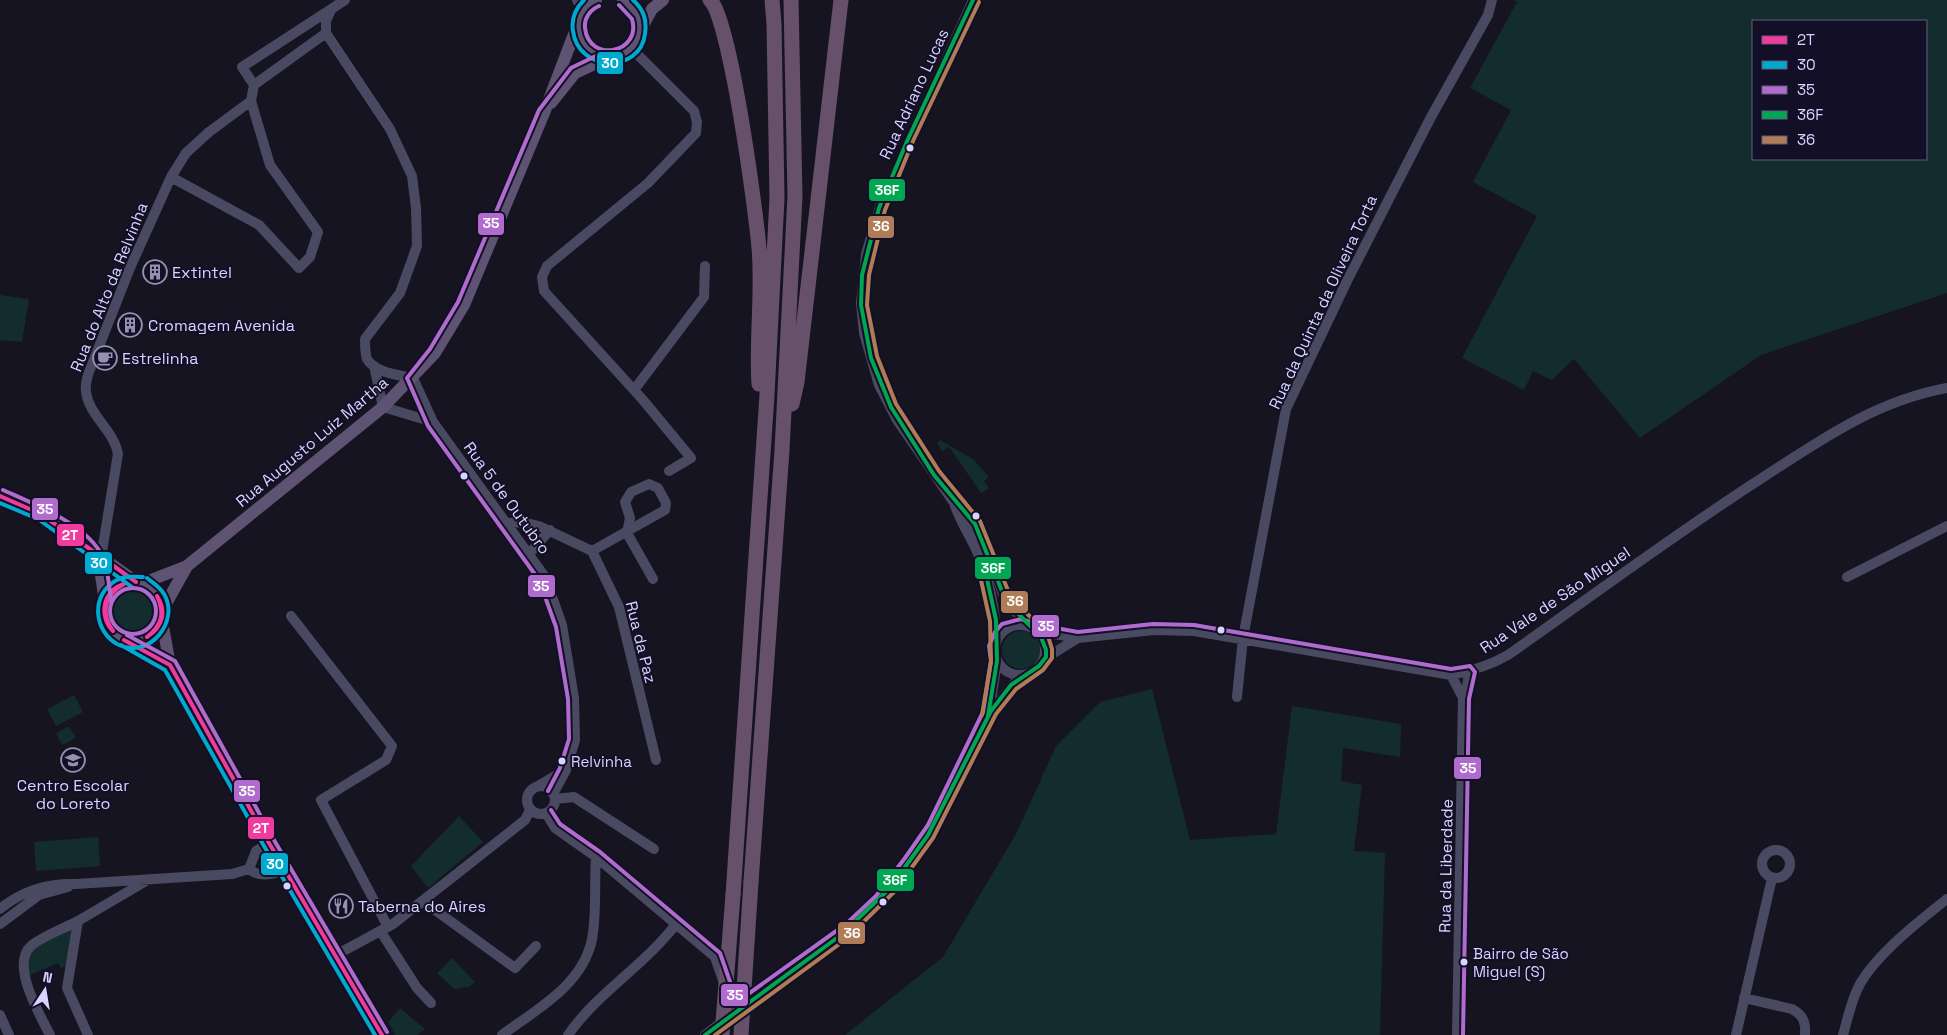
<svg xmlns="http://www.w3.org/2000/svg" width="1947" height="1035" font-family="'Space Grotesk',sans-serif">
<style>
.green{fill:#132c2d;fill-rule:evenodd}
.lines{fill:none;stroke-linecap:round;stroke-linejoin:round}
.minor{stroke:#4a4962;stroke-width:10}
.major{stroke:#5e5373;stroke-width:12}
.highway{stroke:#67516a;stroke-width:15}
.highway-bridge{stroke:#67516a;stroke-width:15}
.bus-1-casing{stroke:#130f26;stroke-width:8}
.bus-2-casing{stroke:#130f26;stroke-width:8}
.bus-3-casing{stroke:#130f26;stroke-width:8}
.bus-4-casing{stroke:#130f26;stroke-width:8}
.bus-5-casing{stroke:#130f26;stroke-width:8}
.bus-1{stroke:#f13a9d;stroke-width:4}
.bus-2{stroke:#00a9ce;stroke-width:4}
.bus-3{stroke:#b06ccc;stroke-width:4}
.bus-4{stroke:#00a651;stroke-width:4}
.bus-5{stroke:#b07c57;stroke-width:4}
.bus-dot{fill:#d9d4ff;stroke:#130f26;stroke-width:2}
.labels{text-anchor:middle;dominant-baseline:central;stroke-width:4;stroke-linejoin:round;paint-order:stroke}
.bus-label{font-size:15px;fill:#d9d4ff;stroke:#130f26;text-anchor:start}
.street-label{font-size:16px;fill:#d9d4ff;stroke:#130f26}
.poi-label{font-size:16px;fill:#d9d4ff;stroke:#130f26;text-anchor:start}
.line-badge{stroke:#130f26;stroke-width:2}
.badge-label{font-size:14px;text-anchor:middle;font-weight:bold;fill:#fff}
</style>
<rect width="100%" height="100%" fill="#161421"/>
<path class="green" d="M1513,0H1947V293L1761,355L1640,438L1574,359L1552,380L1533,371L1524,390L1462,358L1537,216L1473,182L1511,110L1470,88L1517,2ZM1753,21H1926V159H1753Z
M0,295L29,299L22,342L0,340Z
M940,440L973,459L989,477L984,481L989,488L981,493L949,447L942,451L937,443Z
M110 611a24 24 0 1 1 48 0a24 24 0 1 1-48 0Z
M1002 650a19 19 0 1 1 38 0a19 19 0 1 1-38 0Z
M1152,689L1190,840L1276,834L1292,706L1401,724L1400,757L1343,748L1341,781L1362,785L1354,851L1385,853L1380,1035H845L943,957L1016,834L1056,746L1100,702Z
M74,695L83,712L56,726L47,709Z
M69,726L76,738L62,745L56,733Z
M459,816L483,842L428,888L411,866Z
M98,837L100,866L36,871L34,842Z
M73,928L66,966L61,968L58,963L28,976L27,956L32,949Z
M452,958L475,982L469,987L454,989L437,973Z
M400,1008L425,1029L417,1035H395L388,1022Z"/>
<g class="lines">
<path class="minor" d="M577,0L583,11
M973,0L881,204L866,254L861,303L864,333L879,385L897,420L952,500L968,514L984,542L1006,602L1029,626
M331,10L326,21V33L390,129L412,176L416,208L417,246L400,293L365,339C365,344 365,354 367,359C375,373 399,375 413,378L433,422L545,577L562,625L574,698L575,740L566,770L553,794
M632,49L694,111L697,122L696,133L648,183L547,266L542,277L544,291L643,400L691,458L669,471
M254,85L242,67L345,0
M254,85L326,33
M171,177L259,225L299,268L310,257L318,232L270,165L251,101
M374,366L383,407L433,422
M634,390L704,297L705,266
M953,500C958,517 967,531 975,547C989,577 996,608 996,642
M507,523L522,522L539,526L592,551L619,607L656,760
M592,551L665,510L666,503L658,488L649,484L631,492L625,502L630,518L627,533L653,579
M529,554L550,530
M101,558L118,454C114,430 88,415 86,391C85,385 87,378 89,372L130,268L171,177L186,153L209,132L251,101L254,85
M1847,577L1947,526
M291,616L392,746L386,760L321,800L388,927
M995 650a25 25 0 1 1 50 0a25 25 0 1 1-50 0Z
M1037,631L1078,638L1154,630L1194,631L1451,675C1472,671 1489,666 1508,655C1592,596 1675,534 1762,478C1822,439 1876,401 1947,388
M1044,659L1078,638
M1451,675L1463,698
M1237,697L1243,638L1286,409L1347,281L1431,117L1488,15L1492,0
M991,711L1021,675
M527 800a14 14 0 1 1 28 0a14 14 0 1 1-28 0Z
M538,786L565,770
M555,799L574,797L654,849
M546,813L555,828L596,857L715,957L724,983
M1762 864a14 14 0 1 1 28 0a14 14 0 1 1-28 0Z
M249,869C259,878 272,874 285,871
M249,869L256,851L269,843
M424,902L515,968L536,946
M0,909C23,890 47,883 76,884L232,874L249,869
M0,924L39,895L68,887
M381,932L417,988L431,1003
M336,955L393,924L525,820L530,810
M1744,998L1792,1009C1803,1015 1806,1022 1805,1035
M0,1015L9,1035
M50,1035C40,1015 10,965 31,946C41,937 65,928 78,921
M88,1035L67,988L78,921L146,881
M502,1035C537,1009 583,985 592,939C597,913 594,884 596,857
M568,1035C598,992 644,966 676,924
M705,1035C762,990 828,954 879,901C928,851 955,784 985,723L989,714L997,661
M1457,1035L1463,698L1467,687L1469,672
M1736,1035L1772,878
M1843,1035C1848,1018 1851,1000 1860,984C1878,953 1919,921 1947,899"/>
<path class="major" d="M596,0C587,3 579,14 578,24C575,68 643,68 640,24C639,13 632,6 623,0
M640,31L652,9L663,0
M551,103L575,73L607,58
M0,496L41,514L136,582
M93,552L101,575L105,602
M104 611a29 29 0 1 1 58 0a29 29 0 1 1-58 0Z
M143,583L187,566L383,407L435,353L464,305L544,113L579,21
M163,609L187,566
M162,621L170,665L269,843L382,1035
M127,641L170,665"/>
<path class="highway" d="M710,0C730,17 756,212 759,248C763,293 756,339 759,384
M792,404L797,382L841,0
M751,882L782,450L795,196L791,0
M733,895L767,395L777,198L774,24L772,0"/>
<path class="highway-bridge" d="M722,1035L733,895
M741,1035L751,882"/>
<g class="bus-1-casing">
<path id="bus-1" d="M0,496L41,514L136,582
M113,631C98,616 103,590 124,584
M113,631C100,613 105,594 124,584
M147,637C162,625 165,613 157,596
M147,637C163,627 167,611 157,596
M124,640L170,665L269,843L382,1035"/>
</g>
<g class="bus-2-casing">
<path id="bus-2" d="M584,0C575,9 571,19 573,31C578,72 640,74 645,34C647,20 644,10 633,0
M0,503L38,519L132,587
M143,577C134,577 125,575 117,580C90,594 93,632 119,645C150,659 180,621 164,594C160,587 153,583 147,578
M121,645L165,670L264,846L375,1035"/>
</g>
<g class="bus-3-casing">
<path id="bus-3" d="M599,6C590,10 584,18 585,28C589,64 642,53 632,19L619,5
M3,490C32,503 83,523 100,552C108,567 109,585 111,601
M110 611a23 23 0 1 1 46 0a23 23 0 1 1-46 0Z
M127,635L175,661L274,840L387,1032
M548,791L560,768L569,739L568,699L556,627L539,580L428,426L407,378L430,349L458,302L539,110L571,68L604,52
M551,810L560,824L600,852L720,953L737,1002L846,924L876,896L905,858L928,825L983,712L991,661L989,646L995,632L1002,624L1021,619L1039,625L1078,632L1153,624L1194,625L1451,669L1470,666L1475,672L1469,699L1463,1035"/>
</g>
<g class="bus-4-casing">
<path id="bus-4" d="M987,579L996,620L997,661L988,716
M705,1035L841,935L890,888L928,835L991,711L1011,685L1039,666L1046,657V650L1041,637L1006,601L975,524L934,475L891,407L871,358L861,305L862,275L879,208L908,139L973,0"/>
</g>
<g class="bus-5-casing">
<path id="bus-5" d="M981,580L990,621L991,661L982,715
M715,1035L845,940L894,892L933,838L996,714L1016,689L1043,670L1052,658V649L1047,633L1011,598L980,521L939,471L896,404L877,356L867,305L869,275L885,210L913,141L979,2"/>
</g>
<use href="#bus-1" class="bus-1"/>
<use href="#bus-2" class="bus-2"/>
<use href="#bus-3" class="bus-3"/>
<use href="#bus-4" class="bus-4"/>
<use href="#bus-5" class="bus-5"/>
</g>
<defs>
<g id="building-ring" transform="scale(1.25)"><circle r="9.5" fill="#130f26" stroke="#9591b1" stroke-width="1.5"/><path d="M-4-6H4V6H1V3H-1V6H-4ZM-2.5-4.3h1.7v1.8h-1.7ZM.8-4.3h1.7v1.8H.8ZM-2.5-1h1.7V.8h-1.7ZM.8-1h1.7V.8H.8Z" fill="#9591b1"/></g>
<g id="cafe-ring" transform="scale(1.25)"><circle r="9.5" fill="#130f26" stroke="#9591b1" stroke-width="1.5"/><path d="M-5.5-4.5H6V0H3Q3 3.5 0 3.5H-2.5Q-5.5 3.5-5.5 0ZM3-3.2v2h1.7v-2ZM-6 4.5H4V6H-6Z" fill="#9591b1"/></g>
<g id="school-ring" transform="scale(1.25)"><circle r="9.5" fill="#130f26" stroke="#9591b1" stroke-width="1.5"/><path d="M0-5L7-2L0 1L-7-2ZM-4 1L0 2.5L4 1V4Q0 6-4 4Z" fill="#9591b1"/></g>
<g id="restaurant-ring" transform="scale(1.25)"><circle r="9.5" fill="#130f26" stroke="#9591b1" stroke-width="1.5"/><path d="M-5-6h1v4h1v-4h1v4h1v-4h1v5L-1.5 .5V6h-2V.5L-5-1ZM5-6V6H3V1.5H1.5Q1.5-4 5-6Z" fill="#9591b1"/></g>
</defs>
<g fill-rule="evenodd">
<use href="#building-ring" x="155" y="272"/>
<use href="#building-ring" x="130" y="325"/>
<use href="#cafe-ring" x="105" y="358"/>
<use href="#school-ring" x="73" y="760"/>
<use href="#restaurant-ring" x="341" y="906"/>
</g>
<g class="bus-dot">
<circle cx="910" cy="148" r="4.5"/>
<circle cx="464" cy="476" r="4.5"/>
<circle cx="976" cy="516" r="4.5"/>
<circle cx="1221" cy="630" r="4.5"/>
<circle cx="562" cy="761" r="4.5"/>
<circle cx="287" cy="886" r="4.5"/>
<circle cx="883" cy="902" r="4.5"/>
<circle cx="1464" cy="962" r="4.5"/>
</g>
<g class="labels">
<g class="bus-label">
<text x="571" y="761">Relvinha</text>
<text x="1473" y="953">Bairro de São<tspan x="1473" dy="18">Miguel (S)</tspan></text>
</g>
<g class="street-label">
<text transform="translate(914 94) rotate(-65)">Rua Adriano Lucas</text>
<text transform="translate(109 287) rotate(-68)">Rua do Alto da Relvinha</text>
<text transform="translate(1323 302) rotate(-65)">Rua da Quinta da Oliveira Torta</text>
<text transform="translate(312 442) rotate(-40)">Rua Augusto Luiz Martha</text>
<text transform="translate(507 498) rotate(54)">Rua 5 de Outubro</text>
<text transform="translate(1555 600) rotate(-34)">Rua Vale de São Miguel</text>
<text transform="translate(641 642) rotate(76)">Rua da Paz</text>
<text transform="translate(1446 866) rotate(-89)">Rua da Liberdade</text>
</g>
<g class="poi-label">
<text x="172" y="272">Extintel</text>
<text x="148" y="325">Cromagem Avenida</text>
<text x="122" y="358">Estrelinha</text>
<text x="73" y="785" text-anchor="middle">Centro Escolar<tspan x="73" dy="18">do Loreto</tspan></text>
<text x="358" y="906">Taberna do Aires</text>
</g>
</g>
<g class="line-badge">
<rect x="596" y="51" width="28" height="24" rx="5" fill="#00a9ce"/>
<rect x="868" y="178" width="38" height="24" rx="5" fill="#00a651"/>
<rect x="477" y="212" width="28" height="24" rx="5" fill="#b06ccc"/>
<rect x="867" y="215" width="28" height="24" rx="5" fill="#b07c57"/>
<rect x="31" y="497" width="28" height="24" rx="5" fill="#b06ccc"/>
<rect x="56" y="523" width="29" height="24" rx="5" fill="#f13a9d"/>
<rect x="84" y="551" width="29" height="24" rx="5" fill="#00a9ce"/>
<rect x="974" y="556" width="38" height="24" rx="5" fill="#00a651"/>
<rect x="527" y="574" width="29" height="24" rx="5" fill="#b06ccc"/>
<rect x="1000" y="590" width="29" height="24" rx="5" fill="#b07c57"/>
<rect x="1031" y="614" width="29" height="24" rx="5" fill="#b06ccc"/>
<rect x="1453" y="756" width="29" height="24" rx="5" fill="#b06ccc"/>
<rect x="233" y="779" width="28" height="24" rx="5" fill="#b06ccc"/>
<rect x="247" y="816" width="28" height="24" rx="5" fill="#f13a9d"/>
<rect x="260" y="852" width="29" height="24" rx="5" fill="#00a9ce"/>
<rect x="876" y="868" width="39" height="24" rx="5" fill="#00a651"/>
<rect x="837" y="921" width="29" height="24" rx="5" fill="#b07c57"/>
<rect x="720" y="983" width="29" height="24" rx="5" fill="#b06ccc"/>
</g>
<g class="badge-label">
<text x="610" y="68">30</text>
<text x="887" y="195">36F</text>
<text x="491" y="228">35</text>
<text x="881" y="231">36</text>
<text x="45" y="514">35</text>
<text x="70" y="540">2T</text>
<text x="99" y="568">30</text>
<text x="993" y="573">36F</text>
<text x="541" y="591">35</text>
<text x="1015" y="606">36</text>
<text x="1046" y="631">35</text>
<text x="1468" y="773">35</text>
<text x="247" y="796">35</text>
<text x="261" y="833">2T</text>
<text x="275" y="869">30</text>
<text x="895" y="885">36F</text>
<text x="852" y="938">36</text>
<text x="735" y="1000">35</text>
</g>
<rect x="1752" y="20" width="175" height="140" fill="#130f26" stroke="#625e7d"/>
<rect x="1762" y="36" width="25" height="8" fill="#f13a9d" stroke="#625e7d"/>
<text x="1797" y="45" font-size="15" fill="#d9d4ff">2T</text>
<rect x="1762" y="61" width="25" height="8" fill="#00a9ce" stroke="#625e7d"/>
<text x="1797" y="70" font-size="15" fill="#d9d4ff">30</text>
<rect x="1762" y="86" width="25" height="8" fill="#b06ccc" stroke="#625e7d"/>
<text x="1797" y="95" font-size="15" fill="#d9d4ff">35</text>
<rect x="1762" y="111" width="25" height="8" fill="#00a651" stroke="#625e7d"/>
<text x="1797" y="120" font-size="15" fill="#d9d4ff">36F</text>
<rect x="1762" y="136" width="25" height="8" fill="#b07c57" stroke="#625e7d"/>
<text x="1797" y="145" font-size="15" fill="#d9d4ff">36</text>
<g transform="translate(45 990) rotate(12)" stroke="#130f26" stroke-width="4" paint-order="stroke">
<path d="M0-4L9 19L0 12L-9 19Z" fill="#d9d4ff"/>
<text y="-8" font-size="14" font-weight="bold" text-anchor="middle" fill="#d9d4ff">N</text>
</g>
</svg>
